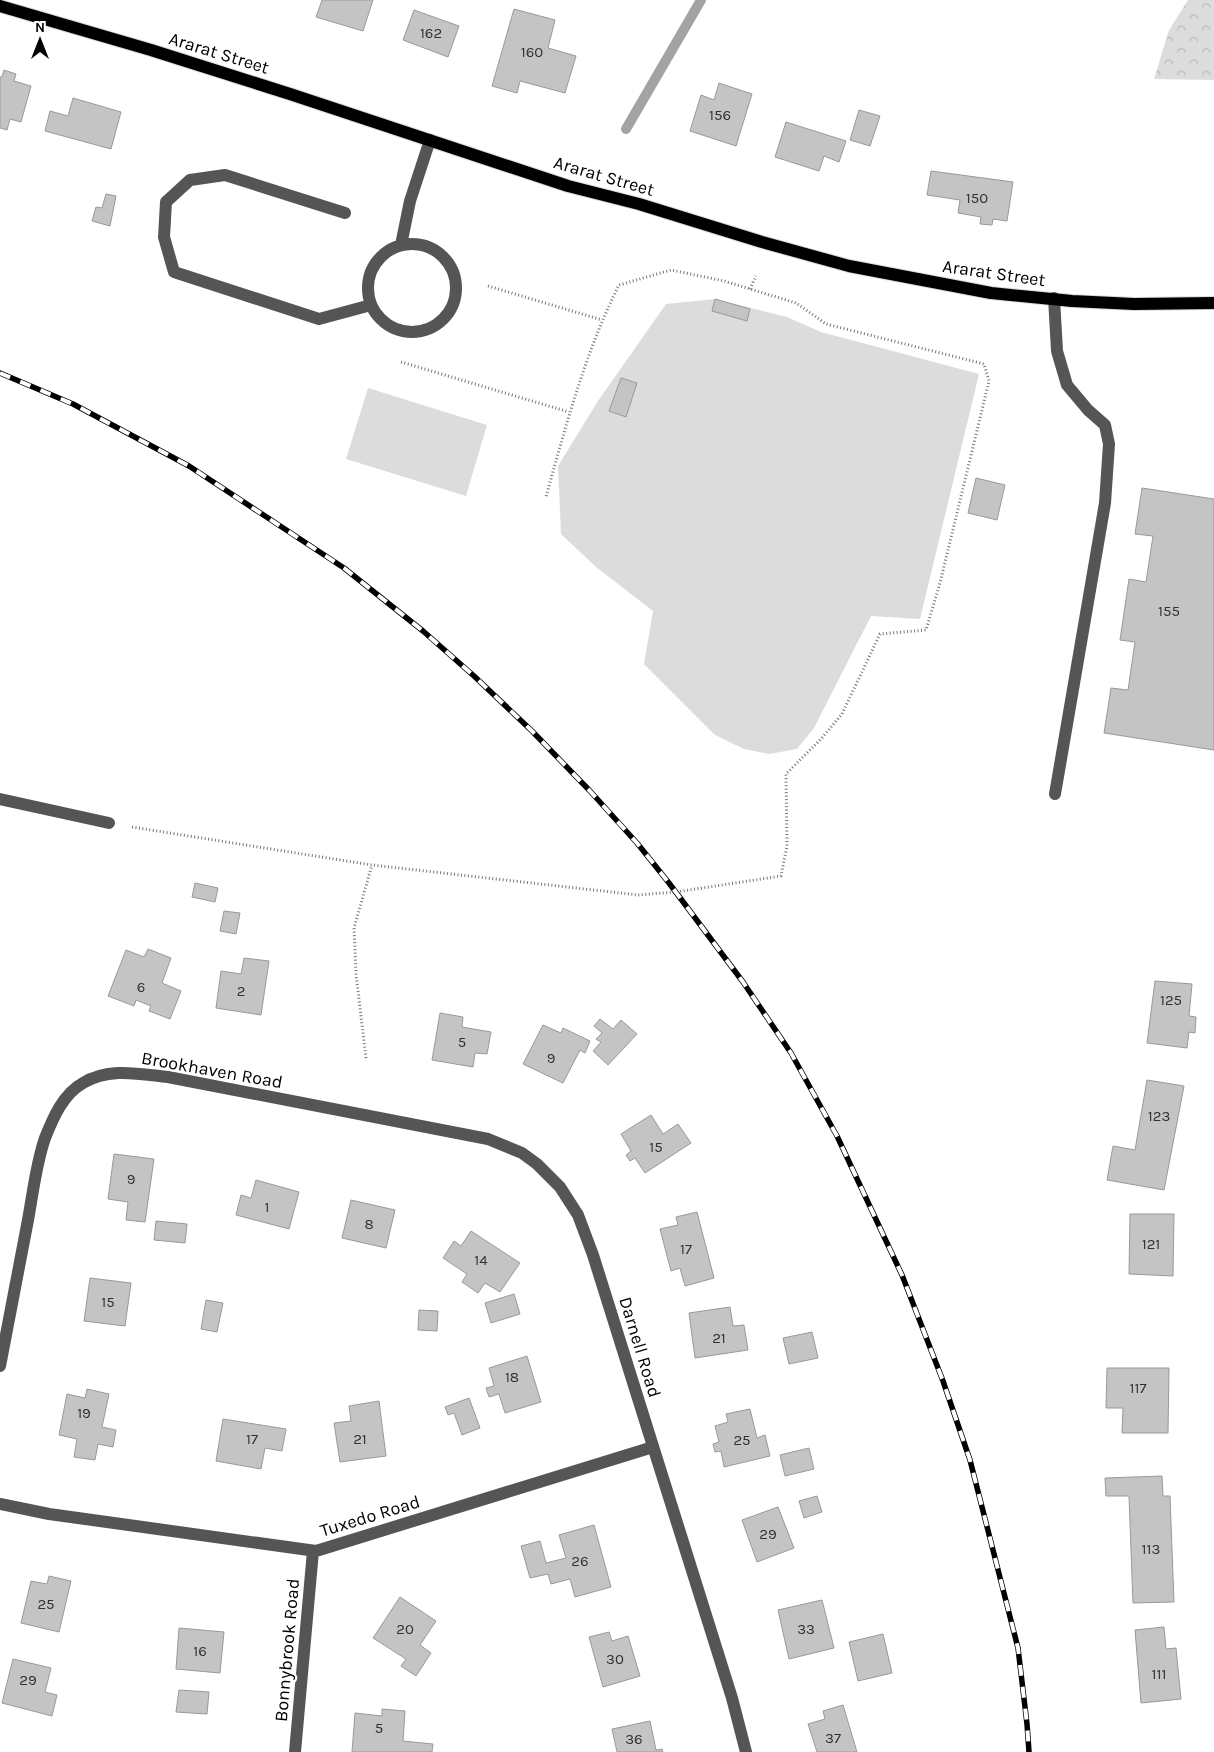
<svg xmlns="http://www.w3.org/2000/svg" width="1214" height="1752" font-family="Karla,sans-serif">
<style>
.forest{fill:url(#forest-crowns)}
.pitch{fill:#dcdcdc}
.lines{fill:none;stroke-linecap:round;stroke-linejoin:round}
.stream{stroke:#a3a3a3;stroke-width:10}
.building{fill:#c4c4c4;stroke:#999}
.major-casing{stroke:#dbdbdb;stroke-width:14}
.path{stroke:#777;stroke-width:3;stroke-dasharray:1 2.5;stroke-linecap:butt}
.minor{stroke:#555;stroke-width:12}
.major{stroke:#000;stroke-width:12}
.rail-casing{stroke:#000;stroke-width:5.5}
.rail{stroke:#fff;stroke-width:4;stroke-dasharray:11;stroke-linecap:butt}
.labels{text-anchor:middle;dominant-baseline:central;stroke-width:4.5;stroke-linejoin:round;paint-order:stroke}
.number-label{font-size:15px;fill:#313131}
.street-label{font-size:18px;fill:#000;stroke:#fff}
</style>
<defs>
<pattern id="forest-crowns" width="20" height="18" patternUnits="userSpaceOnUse" patternTransform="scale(1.25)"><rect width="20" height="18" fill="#dcdcdc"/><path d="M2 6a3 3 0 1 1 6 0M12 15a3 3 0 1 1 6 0" fill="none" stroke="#bbb"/></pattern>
</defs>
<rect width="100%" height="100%" fill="#fff"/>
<path class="forest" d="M1188,0H1214V80L1154,79L1169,30Z"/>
<path class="pitch" d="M715,299L787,317L821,332L979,374L920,619L871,616L814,728L797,749L769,754L744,749L715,735L644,664L653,611L596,567L561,534L558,466L598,401L666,304Z
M368,388L487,425L466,496L346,459Z"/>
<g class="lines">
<path class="stream" d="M626,129L701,0"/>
</g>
<path class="building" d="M322,0H373L363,31L316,17Z
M514,9L555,20L548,48L576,56L565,93L520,81L517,93L492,86Z
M414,10L459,26L448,57L403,40Z
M4,70L16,74L14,81L31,86L21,122L10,119L7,130L0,128V77H2Z
M719,83L752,94L736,146L690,131L701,95L714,100Z
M73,98L121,112L111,149L45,131L50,111L68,116Z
M859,110L880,116L870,146L850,140Z
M786,122L846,141L839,162L824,156L819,171L775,157Z
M931,171L1013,182L1007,221L993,219L992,225L980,224L981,217L958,213L960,200L927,195Z
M106,194L116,196L110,226L92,221L96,207L102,208Z
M715,299L750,309L747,321L712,311Z
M621,378L637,383L626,417L609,411Z
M976,478L1005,485L997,520L968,513Z
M1142,488L1214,499V750L1104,733L1111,688L1128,690L1135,642L1120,640L1129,579L1146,582L1153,536L1135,534Z
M195,883L218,888L215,902L192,897Z
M224,911L240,913L236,934L220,931Z
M148,949L171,958L162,983L181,991L170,1019L149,1011L151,1006L136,1000L134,1006L108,996L126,950L144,957Z
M244,958L269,961L261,1015L216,1008L221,971L241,974Z
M1155,981L1192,984L1189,1016L1196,1017L1195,1033L1189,1032L1187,1048L1147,1043Z
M440,1013L463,1017L462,1027L491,1032L487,1054L475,1053L473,1067L432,1060Z
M600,1019L613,1029L621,1020L637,1034L608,1065L593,1051L601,1042L596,1039L602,1033L594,1026Z
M543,1025L561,1033L563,1028L590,1041L585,1053L580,1050L563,1083L523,1064Z
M1147,1080L1184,1086L1164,1190L1107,1180L1113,1146L1135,1150Z
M651,1115L663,1134L678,1124L691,1143L645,1173L635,1158L630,1161L626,1155L631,1151L621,1134Z
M114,1154L154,1159L145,1222L126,1220L128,1202L108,1199Z
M256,1180L299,1192L289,1229L236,1215L241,1195L251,1198Z
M351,1200L395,1210L386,1248L342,1238Z
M697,1212L714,1278L685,1286L680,1268L671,1271L660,1229L678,1225L676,1217Z
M1130,1214H1174L1173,1276L1129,1274Z
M156,1221L187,1224L185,1243L154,1240Z
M471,1231L520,1263L500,1292L485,1283L478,1293L462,1282L467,1274L443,1258L454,1241L461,1246Z
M90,1278L131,1283L125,1326L84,1321Z
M514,1294L520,1314L491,1323L485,1303Z
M206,1300L223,1303L217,1332L201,1329Z
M730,1307L733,1326L744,1325L748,1350L695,1358L689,1313Z
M419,1310L438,1311L437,1331L418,1330Z
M812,1332L818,1358L789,1364L783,1338Z
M527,1356L541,1402L505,1413L499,1394L489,1397L486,1388L494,1386L489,1368Z
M1107,1368H1169L1168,1433H1122L1123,1408H1106Z
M87,1389L109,1394L102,1427L116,1430L113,1447L98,1444L95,1460L74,1457L77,1439L59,1435L67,1394L85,1398Z
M469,1398L480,1428L462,1435L454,1413L448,1415L445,1407Z
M379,1401L386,1456L340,1462L334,1423L351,1421L349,1406Z
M750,1409L757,1438L765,1435L770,1456L724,1467L721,1451L715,1452L713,1444L719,1442L715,1426L728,1422L726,1414Z
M223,1419L286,1429L282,1451L265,1448L261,1469L216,1461Z
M809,1448L814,1469L785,1476L780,1455Z
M1162,1476L1163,1496H1170L1174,1602L1133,1603L1129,1496H1106L1105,1478Z
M817,1496L822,1512L804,1518L799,1501Z
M778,1507L794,1548L757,1562L742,1520Z
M594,1525L611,1587L575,1597L570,1579L551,1584L548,1574L530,1578L521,1546L540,1541L546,1563L566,1558L559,1535Z
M49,1576L71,1581L59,1632L21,1623L31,1581L47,1584Z
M400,1597L436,1621L420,1645L431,1653L416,1676L401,1666L406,1659L373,1638Z
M822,1600L834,1648L789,1659L778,1610Z
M1164,1627L1166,1649L1176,1648L1181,1699L1141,1703L1135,1630Z
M179,1628L224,1632L220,1673L176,1669Z
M609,1632L612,1641L628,1636L640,1676L603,1687L589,1637Z
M883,1634L892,1673L858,1681L849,1642Z
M13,1659L51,1668L45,1692L57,1695L52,1716L2,1703Z
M179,1690L209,1692L207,1714L176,1712Z
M843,1705L857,1752H817L808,1724L825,1719L823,1711Z
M382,1709L405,1711L403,1741L433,1744L432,1752H352L355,1713L382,1716Z
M650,1721L656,1750L662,1749L663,1752H617L612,1729Z"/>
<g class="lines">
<g class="major-casing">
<path id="major" d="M0,6L151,50L290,94L568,186L639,204L762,242L849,266L991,293L1072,301L1134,304L1214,303"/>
</g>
<path class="path" d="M488,286L602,320
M750,289L756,276
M401,362L569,412
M132,827L372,865L638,895L676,892L781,876L787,846L786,774L821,739L842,714L880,634L926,630L940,583L989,381L984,364L826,324L796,303L724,281L671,270L619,285C585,353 566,425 546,497
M366,1058L356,974L354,928L372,865"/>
<path class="minor" d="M345,213L225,175L190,180L166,202L164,237L174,272L319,319L371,305
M368 288a44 44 0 1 1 88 0a44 44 0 1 1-88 0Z
M401,245L410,201L430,140
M1054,298L1057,351L1067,385L1088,410L1105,425L1109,444L1105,503L1055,794
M0,799L109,823
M0,1366C9,1317 19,1269 28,1220C33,1193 36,1164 45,1138C53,1118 63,1094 83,1083C109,1067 139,1074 168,1077L488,1139L522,1153L537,1164L560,1187L578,1215L593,1255L732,1698L746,1752
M0,1504L49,1514L316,1551L653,1447
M295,1752L313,1551"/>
<use href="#major" class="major"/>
<g class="rail-casing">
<path id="rail" d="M0,373L73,404L189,466L344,568L423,631L474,676L532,731L590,791L637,843L669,883L743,982L791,1053L837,1136L902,1275L943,1381L970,1460L1018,1648L1027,1724L1029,1752"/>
</g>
<use href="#rail" class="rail"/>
</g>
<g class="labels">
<g class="number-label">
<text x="431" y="33">162</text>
<text x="532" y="52">160</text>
<text x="720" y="115">156</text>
<text x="977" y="198">150</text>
<text x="1169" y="611">155</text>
<text x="141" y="987">6</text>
<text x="241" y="991">2</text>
<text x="1171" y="1000">125</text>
<text x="462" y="1042">5</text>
<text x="551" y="1058">9</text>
<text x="1159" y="1116">123</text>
<text x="656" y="1147">15</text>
<text x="131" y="1179">9</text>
<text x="267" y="1207">1</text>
<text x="369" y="1224">8</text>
<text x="1151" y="1244">121</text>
<text x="686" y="1249">17</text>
<text x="481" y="1260">14</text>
<text x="108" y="1302">15</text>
<text x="719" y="1338">21</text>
<text x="512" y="1377">18</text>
<text x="1138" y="1388">117</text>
<text x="84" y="1413">19</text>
<text x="252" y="1439">17</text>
<text x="360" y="1439">21</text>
<text x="742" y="1440">25</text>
<text x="768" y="1534">29</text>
<text x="1151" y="1549">113</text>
<text x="580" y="1561">26</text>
<text x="46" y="1604">25</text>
<text x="405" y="1629">20</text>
<text x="806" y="1629">33</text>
<text x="200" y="1651">16</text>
<text x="615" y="1659">30</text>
<text x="1159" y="1674">111</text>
<text x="28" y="1680">29</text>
<text x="379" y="1728">5</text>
<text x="833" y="1738">37</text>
<text x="634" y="1739">36</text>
</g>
<g class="street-label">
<text transform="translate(219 53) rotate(17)">Ararat Street</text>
<text transform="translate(604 176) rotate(16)">Ararat Street</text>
<text transform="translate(994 273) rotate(8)">Ararat Street</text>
<text transform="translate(212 1070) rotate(10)">Brookhaven Road</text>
<text transform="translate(640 1347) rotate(73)">Darnell Road</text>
<text transform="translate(370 1516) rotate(-17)">Tuxedo Road</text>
<text transform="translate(287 1650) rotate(-85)">Bonnybrook Road</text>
</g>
</g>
<g transform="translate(40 40)" stroke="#ffffff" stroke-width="4" paint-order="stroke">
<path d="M0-4L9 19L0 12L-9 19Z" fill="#000000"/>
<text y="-8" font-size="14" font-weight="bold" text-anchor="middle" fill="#000000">N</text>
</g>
</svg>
